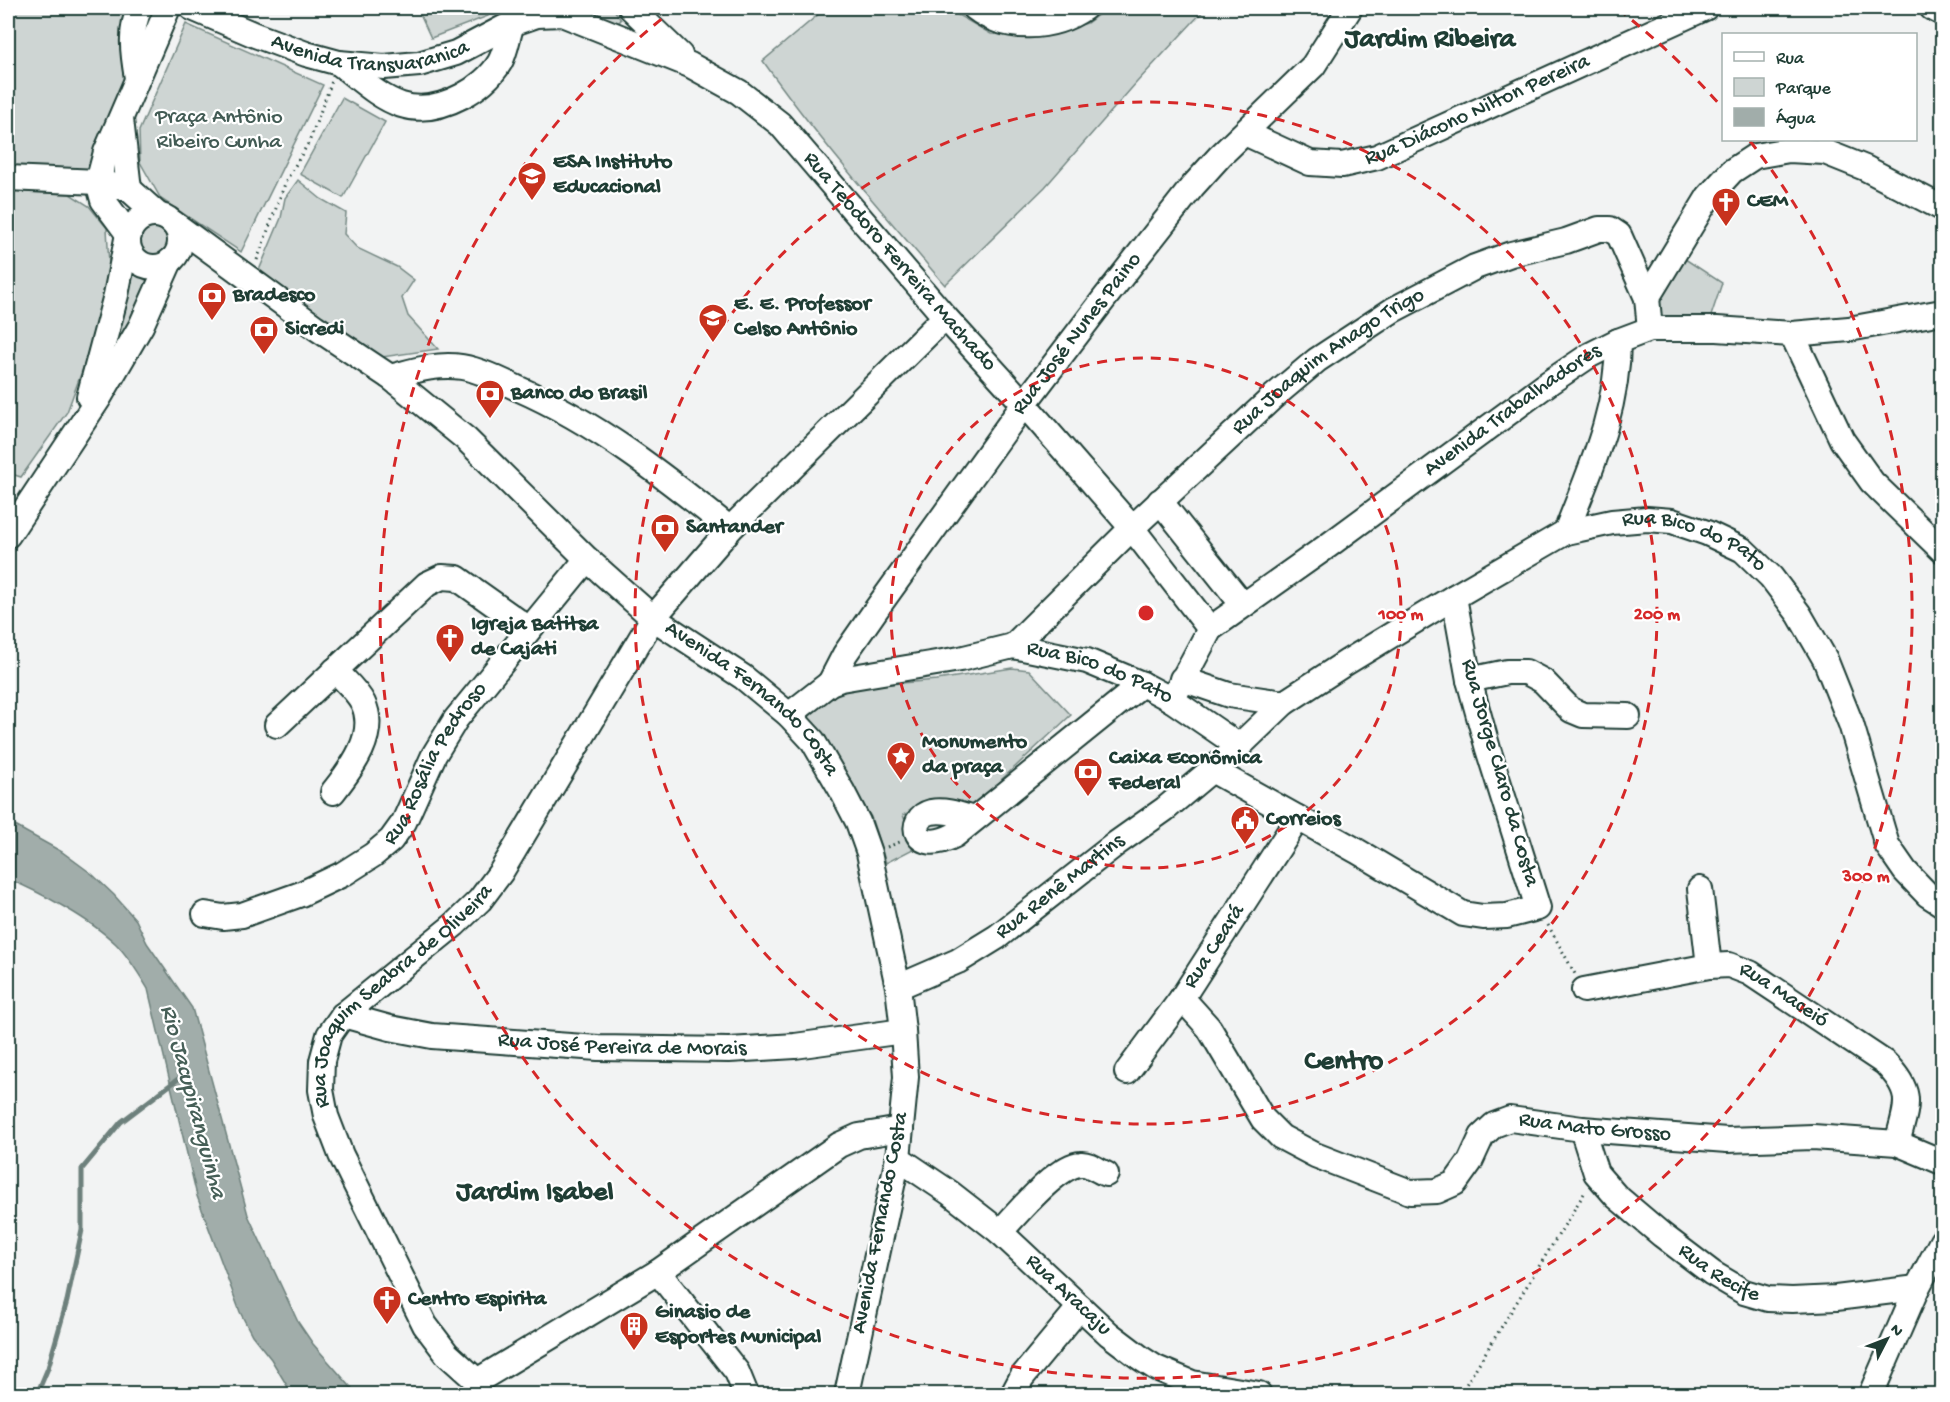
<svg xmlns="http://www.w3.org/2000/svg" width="1950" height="1402" font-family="'Gochi Hand',sans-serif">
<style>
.green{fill:#ced5d3;stroke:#768984;stroke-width:1.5}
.water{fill:#a1adaa;stroke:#6d807b;stroke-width:1.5}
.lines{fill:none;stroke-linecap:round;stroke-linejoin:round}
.stream{stroke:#6d807b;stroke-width:5}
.minor-casing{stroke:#1f3d34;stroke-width:28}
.path{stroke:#1f3d34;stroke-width:3;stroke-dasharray:1.5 4.5;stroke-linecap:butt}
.minor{stroke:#fff;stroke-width:24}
.ring{fill:none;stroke:#d62828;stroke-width:3;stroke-dasharray:10 8}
.labels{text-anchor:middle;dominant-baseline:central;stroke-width:4.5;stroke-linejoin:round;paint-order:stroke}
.street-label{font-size:22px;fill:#1f3d34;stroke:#fff}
.park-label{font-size:22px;fill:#425b54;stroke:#fff}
.poi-label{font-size:22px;font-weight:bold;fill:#1f3d34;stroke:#fff;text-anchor:start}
.water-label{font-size:24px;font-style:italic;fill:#465f57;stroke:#fff}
.district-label{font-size:28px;font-weight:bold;fill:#1f3d34;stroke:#fff}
.centre{fill:#d62828;stroke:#fff;stroke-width:3}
.ring-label{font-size:18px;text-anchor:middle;font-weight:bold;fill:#d62828;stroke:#fff;stroke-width:4.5;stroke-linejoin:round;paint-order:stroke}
</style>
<rect width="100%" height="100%" fill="#f2f3f3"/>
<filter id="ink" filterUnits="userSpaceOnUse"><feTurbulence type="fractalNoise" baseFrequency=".0167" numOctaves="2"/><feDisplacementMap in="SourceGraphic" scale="12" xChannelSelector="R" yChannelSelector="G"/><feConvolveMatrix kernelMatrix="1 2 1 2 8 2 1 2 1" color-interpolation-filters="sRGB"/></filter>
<g filter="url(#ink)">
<path class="green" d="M8,8H124L132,56L95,171L8,167Z
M417,8H490L488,16L431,38Z
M580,8H613L621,20L615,26Z
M826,8H946L991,34L1039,36L1087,23L1107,8H1206L1137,82L1045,187L945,285C882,212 819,140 763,61Z
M186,24L323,85L241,252L161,199L140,162L139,131Z
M342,98L385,122L343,198L300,174Z
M298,180L321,199L346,213L344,234L357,248L397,267L414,280L402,298L408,316L438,349L375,358L257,275L281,218L285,198Z
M8,191L70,194L89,206L107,228L110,284L93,341L67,412L21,477L8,473Z
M153,218L175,235L174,250L156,263L142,260L132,249L135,228L146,219Z
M1682,257L1722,283L1709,322L1658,315L1661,296Z
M132,271L152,284L113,359L112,349Z
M1012,668L1029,670L1071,715L1002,779L1008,786L969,813L927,804L903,815L915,848L886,863L871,817L809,717L819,705L841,688L937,680Z"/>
<path class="water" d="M8,822L62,852L92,874L114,895L136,920L147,943L192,1008L248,1215L298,1322L313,1344L357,1394H292L271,1359L252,1335L240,1312L197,1196L148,989C139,974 129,957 116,944C90,919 40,892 8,879Z"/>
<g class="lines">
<path class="stream" d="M37,1394L48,1368L67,1301L82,1230V1169L121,1122L178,1079"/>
<g class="minor-casing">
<g id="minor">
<path id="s1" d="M192,8L255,35L306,54L339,63L384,67L419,64L456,53L511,24L537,15L562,14L690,65L739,92L780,124L945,317L1024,404L1132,528L1210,629"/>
<path d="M631,8L680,55"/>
<path d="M975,8C1006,32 1052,30 1084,8"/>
<path d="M1932,8L1942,13"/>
<path d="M339,63C381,96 407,125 462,96C476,89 492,76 500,62C507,49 508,32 514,18"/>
<path d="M137,78C133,55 129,29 140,8"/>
<path d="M121,119L129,189"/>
<path id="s2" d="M1245,133L1310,163L1342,165L1377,157L1705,8"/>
<path d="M8,178L98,182L129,189L158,215"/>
<path d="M98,182L106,152L168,8"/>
<path d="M98,182L103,200L129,235"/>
<circle cx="154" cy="241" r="26"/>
<path id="s3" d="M173,223L315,327L390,377L466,439L587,559L653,618L743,677L789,715L813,741L842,791L858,822L869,853L898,987L903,1031L906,1077L898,1158L847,1394"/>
<path d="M1647,298L1709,196L1732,171L1755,156L1789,150L1825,152L1865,168L1942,208"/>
<path d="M1792,334L1842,440L1872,482L1942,550"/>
<path d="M390,377C413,371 437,363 462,367C480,370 500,380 517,388C597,423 663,475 730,529"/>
<path d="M89,397L116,295L127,239"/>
<path d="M1160,501L1243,605"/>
<path d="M1566,532C1591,468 1618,411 1618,341"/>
<path d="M8,535L99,398L141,326L170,261"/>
<path id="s4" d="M1013,646L1132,528L1273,397L1317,360L1393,310L1475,267L1511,254L1566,241L1599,229H1610L1619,235L1647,298L1650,329"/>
<path d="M1182,679L1229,695L1284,703"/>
<path d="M1469,680L1507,672H1526L1543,681L1571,710L1583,715L1628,716"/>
<path id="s5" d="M830,683L845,654L875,611L1024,404L1104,299L1192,187L1220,156L1313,66L1350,8"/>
<path id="s6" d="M1172,700L1210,629L1329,545L1550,382L1590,355L1618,341L1650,329H1717L1792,334L1849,329L1942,312"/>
<path id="s7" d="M789,715L830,683L841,679L960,659L1013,646L1087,661L1142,684L1172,700L1239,746"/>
<path d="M277,725L427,584L442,577L457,578L529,629"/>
<path d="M1212,770L1357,851L1463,914L1483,917L1507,916L1538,908L1488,749L1469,680L1454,597"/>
<path d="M333,792C352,768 378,734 363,703C357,691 344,680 335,670"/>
<path d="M973,819C960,815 945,809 931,812C906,818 913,857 955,835L1142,684"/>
<path d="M1700,889L1709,966"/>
<path id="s8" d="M205,914L223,917L242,915L301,894L343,874L373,855L391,840L404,822L434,755L456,719L587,559"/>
<path id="s9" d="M898,987L958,961L997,937L1117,843L1165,809L1233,752L1284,703L1347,662L1454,597L1566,532L1612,522L1647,519L1672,521L1707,533L1743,550L1771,577L1799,614L1825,659L1851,724L1887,845L1905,871L1928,895L1942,904"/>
<path id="s10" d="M1584,990L1709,966L1729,965L1750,973L1885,1063C1915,1093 1907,1105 1897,1143"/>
<path id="s11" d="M1182,998L1209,1028L1263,1119L1281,1137L1315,1155L1410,1192L1437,1191L1455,1183L1470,1162L1482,1136L1494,1125L1510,1119L1582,1129L1727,1140L1813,1137L1897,1143L1942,1162"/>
<path id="s12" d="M343,1015L390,1028L432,1036L598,1048L729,1050L795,1046L903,1031"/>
<path id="s13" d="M1127,1072L1182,998L1298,818"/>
<path id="s14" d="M901,1129L859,1136L839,1145L658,1272L477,1381L447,1354L425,1325L341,1155L326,1116L321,1090L322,1061L329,1035L343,1015L454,925L480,900L501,872L653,618L730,529L945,317"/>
<path id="s15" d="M1582,1129L1596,1173L1616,1196L1662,1235L1712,1273L1744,1292L1768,1299L1792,1300L1836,1298L1917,1288"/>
<path id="s16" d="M898,1158L950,1193L1000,1232L1109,1334L1142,1359L1156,1368L1192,1383L1259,1394"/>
<path d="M1000,1232C1017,1214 1057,1165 1081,1164C1088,1163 1099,1171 1106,1174"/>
<path d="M658,1272L737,1372L746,1394"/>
<path d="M1013,1394L1022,1377L1080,1307"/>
<path d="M1871,1394L1917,1288L1942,1241"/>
</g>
</g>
<path class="path" d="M257,260L286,181L309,142L332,81
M887,847L900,842
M1548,925L1575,974
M1460,1394L1585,1192"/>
<use href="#minor" class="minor"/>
</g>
</g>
<g class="ring">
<circle cx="1146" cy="613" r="255"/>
<circle cx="1146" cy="613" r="511"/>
<path d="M1618 9A766 766 0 0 1 1720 105M1750 141A766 766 0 1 1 674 9"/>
</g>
<defs>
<g id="school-pin" transform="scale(1.5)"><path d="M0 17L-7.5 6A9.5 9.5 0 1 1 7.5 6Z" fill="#c8321e" stroke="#fff"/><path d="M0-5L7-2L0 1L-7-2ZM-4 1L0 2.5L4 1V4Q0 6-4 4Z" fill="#fff"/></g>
<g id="church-pin" transform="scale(1.5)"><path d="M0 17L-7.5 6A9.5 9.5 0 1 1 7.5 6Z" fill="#c8321e" stroke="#fff"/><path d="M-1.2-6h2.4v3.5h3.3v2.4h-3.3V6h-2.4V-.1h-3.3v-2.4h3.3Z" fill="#fff"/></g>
<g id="bank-pin" transform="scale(1.5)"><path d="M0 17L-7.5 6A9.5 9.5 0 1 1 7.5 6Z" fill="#c8321e" stroke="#fff"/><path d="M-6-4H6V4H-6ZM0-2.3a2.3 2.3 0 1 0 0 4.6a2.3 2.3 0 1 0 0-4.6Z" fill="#fff"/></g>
<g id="sight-pin" transform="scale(1.5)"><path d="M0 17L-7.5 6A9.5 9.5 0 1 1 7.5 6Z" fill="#c8321e" stroke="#fff"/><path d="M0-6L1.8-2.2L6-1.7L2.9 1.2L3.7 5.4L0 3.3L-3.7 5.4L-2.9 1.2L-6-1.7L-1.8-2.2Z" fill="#fff"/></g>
<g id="civic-pin" transform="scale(1.5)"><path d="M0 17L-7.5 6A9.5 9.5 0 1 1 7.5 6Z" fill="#c8321e" stroke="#fff"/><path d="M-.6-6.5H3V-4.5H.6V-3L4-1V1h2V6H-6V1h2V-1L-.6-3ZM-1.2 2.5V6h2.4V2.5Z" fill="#fff"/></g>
<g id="building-pin" transform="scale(1.5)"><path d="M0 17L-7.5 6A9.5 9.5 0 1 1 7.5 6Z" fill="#c8321e" stroke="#fff"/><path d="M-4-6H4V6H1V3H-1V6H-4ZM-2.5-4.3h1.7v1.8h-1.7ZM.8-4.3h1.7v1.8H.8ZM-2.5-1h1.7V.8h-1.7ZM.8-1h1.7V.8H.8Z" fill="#fff"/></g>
</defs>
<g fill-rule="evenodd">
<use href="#school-pin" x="532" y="176"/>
<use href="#church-pin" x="1726" y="202"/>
<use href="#bank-pin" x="212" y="296"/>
<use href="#school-pin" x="713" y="318"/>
<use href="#bank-pin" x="264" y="330"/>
<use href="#bank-pin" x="490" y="394"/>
<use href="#bank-pin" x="665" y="528"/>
<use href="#church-pin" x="450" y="638"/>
<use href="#sight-pin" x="901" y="756"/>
<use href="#bank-pin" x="1088" y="772"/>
<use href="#civic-pin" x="1245" y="820"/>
<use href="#church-pin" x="387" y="1300"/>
<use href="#building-pin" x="634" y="1326"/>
</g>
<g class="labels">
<g class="street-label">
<text stroke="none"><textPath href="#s1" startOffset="188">Avenida Transvaranica</textPath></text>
<text stroke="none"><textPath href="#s2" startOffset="250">Rua Diácono Nilton Pereira</textPath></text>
<text stroke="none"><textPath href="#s1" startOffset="819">Rua Teodoro Ferreira Machado</textPath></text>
<text stroke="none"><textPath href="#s5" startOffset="428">Rua José Nunes Paino</textPath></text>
<text stroke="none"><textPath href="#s4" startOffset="426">Rua Joaquim Anago Trigo</textPath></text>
<text stroke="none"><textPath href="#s6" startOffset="454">Avenida Trabalhadores</textPath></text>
<text stroke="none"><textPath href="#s9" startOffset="946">Rua Bico do Pato</textPath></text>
<text stroke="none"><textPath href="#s7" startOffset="330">Rua Bico do Pato</textPath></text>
<text stroke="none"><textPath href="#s3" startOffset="752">Avenida Fernando Costa</textPath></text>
<text stroke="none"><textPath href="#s8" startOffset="294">Rua Rosália Pedroso</textPath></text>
<text transform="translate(1499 773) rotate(74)">Rua Jorge Claro da Costa</text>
<text stroke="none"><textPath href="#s9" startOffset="192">Rua Renê Martins</textPath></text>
<text stroke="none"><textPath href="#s13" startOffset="153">Rua Ceará</textPath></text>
<text stroke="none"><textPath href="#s10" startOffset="210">Rua Maceió</textPath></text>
<text stroke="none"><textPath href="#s14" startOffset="960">Rua Joaquim Seabra de Oliveira</textPath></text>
<text stroke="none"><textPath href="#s12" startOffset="282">Rua José Pereira de Morais</textPath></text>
<text stroke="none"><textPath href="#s11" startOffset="532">Rua Mato Grosso</textPath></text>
<text transform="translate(881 1223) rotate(-79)">Avenida Fernando Costa</text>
<text stroke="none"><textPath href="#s15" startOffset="206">Rua Recife</textPath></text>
<text stroke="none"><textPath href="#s16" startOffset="219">Rua Aracaju</textPath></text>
</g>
<g class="park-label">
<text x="219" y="118">Praça Antônio<tspan x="219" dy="25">Ribeiro Cunha</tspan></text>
</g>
<g class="poi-label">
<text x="553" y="163">ESA Instituto<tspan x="553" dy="25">Educacional</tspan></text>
<text x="1747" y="202">CEM</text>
<text x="233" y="296">Bradesco</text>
<text x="734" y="305">E. E. Professor<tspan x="734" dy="25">Celso Antônio</tspan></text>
<text x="285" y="330">Sicredi</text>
<text x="511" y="394">Banco do Brasil</text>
<text x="686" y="528">Santander</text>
<text x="471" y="625">Igreja Batitsa<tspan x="471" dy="25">de Cajati</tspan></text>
<text x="922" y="743">Monumento<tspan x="922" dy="25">da praça</tspan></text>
<text x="1109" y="759">Caixa Econômica<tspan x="1109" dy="25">Federal</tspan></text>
<text x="1266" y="820">Correios</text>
<text x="408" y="1300">Centro Espirita</text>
<text x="655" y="1313">Ginasio de<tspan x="655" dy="25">Esportes Municipal</tspan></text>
</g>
<g class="water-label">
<text transform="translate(192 1102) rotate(75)">Rio Jacupiranguinha</text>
</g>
<g class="district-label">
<text x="1430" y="40">Jardim Ribeira</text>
<text x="1344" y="1062">Centro</text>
<text x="535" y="1193">Jardim Isabel</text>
</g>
</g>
<circle cx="1146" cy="613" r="9" class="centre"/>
<g class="ring-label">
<text x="1401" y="619">100 m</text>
<text x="1657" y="619">200 m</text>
<text x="1866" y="881">300 m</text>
</g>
<rect width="1950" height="1402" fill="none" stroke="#fff" stroke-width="30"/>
<rect x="15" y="15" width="1920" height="1372" fill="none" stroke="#1f3d34" stroke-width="2" filter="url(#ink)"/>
<rect x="1722" y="33" width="195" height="108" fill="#ffffff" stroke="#a5b1ae" stroke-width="1.5"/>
<rect x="1734" y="52" width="30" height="9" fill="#ffffff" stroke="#a5b1ae" stroke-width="1.5"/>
<text x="1776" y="63" font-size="18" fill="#1f3d34">Rua</text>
<rect x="1734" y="78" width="30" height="18" fill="#ced5d3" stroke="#a5b1ae" stroke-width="1.5"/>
<text x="1776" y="93" font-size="18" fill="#1f3d34">Parque</text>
<rect x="1734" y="108" width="30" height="18" fill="#a1adaa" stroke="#a5b1ae" stroke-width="1.5"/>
<text x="1776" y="123" font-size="18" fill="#1f3d34">Água</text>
<g transform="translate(1887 1339) rotate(48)" stroke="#ffffff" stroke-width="4.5" paint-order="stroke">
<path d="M0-4.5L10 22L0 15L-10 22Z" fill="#1f3d34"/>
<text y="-9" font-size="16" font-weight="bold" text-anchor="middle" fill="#1f3d34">N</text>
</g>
</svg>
